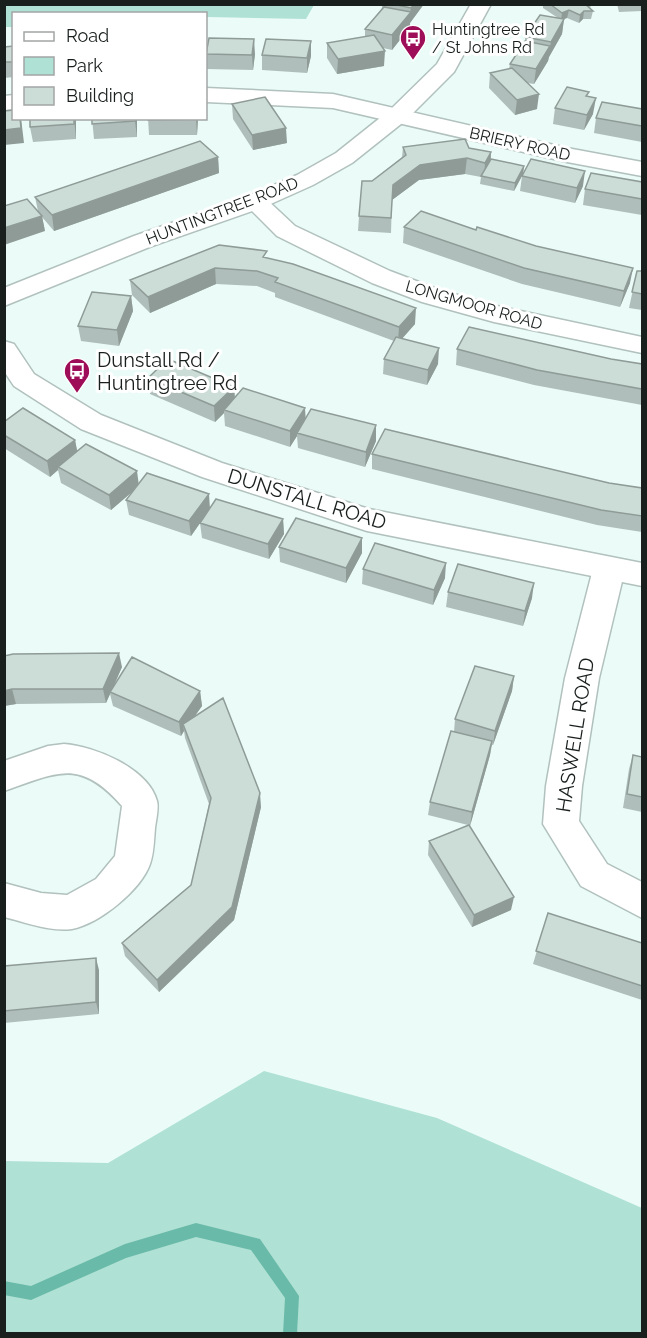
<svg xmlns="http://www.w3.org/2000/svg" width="647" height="1338" font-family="Raleway,sans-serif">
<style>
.green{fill:#b0e1d5}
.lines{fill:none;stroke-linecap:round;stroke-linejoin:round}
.stream{fill:#6abaa9;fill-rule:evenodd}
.minor-casing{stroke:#b1c1bd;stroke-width:3}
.tertiary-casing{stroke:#b1c1bd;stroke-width:3}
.minor{fill:#fff;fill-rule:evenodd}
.tertiary{fill:#fff;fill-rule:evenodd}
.wall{fill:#afbeba}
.shaded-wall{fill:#8f9b97}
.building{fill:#ccddd8;stroke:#8f9b97;stroke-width:1.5}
.labels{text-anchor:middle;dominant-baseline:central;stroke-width:6;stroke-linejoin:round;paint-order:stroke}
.far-poi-label{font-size:16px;fill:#191f1d;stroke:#fff;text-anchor:start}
.far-street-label{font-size:16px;fill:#191f1d;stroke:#fff}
.poi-label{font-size:20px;fill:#191f1d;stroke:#fff;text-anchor:start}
.street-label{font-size:20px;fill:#191f1d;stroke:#fff}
</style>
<rect width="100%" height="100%" fill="#ebfcf8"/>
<path class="green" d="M5,4H314V5L306,19L206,17V14H14L13,27H5Z
M264,1071L437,1118L642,1208V1333H5V1161L108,1163Z"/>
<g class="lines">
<path class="stream" d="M196,1223L260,1239L299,1296L297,1334H283L285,1298L251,1250L196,1237L126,1258L31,1300L4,1295V1281L31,1286L125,1244Z"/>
<g class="minor-casing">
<path id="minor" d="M206,88L333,94L567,148L642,162V176L567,162L333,108L206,102Z
M14,95V109L4,110V96Z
M255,195L264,197L295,226L390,271L440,290L497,306L642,337V353L494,322L422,302L372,283L277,236L243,202L246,197Z
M609,557L620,561L625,569L599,678L582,786L579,821L607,864L642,882V918L581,886L543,824L546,786L565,678L593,569L598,561Z
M64,744C94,746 148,768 157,801C159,808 156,820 155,828C154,839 154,853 150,864C141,890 99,924 72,929C50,932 25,922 4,917V883L41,893L67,895L96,879L115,856L122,806C79,757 57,773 4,791V761L48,746Z"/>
</g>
<g class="tertiary-casing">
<path id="tertiary" d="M471,4H491L454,72L406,120L352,163L313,185L264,207L152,246L4,306V288L134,236L246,197L297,175L336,153L390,110L437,64Z
M4,341L14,344L34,374L101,415L222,463L369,509L642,563V586L367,531L202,477L81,429L14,386L4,371Z"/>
</g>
<use href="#minor" class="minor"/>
<use href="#tertiary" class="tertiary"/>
</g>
<path class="wall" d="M382,4H424L410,23V27L392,50L383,48L384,66L337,74L327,58V43L365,37V29L382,8Z
M543,4H591L590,9L593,11L591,19H583L579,23L567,18L564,19L562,34L549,57L548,61L534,84L527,83L537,109L515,115L489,88L490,73L509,69L510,64L525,41V37L558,18L543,8Z
M617,4H642V11L619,12Z
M14,46V77L4,78V47Z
M206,53L255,54L253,70L206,69Z
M262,55L311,56L307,73L262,70Z
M588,97L593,114L584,130L553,124L555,108Z
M232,104L287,143L253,150L233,119Z
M642,109V142L594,133L596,118Z
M92,118H137V137L94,139Z
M148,118H198L197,135H149Z
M76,121V139L33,142L30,127Z
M403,147L469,148L491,152V159L524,166L523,174L583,186L575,203L520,191L522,176L514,191L480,184L481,177L465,174L419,180L392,200L391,233L358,231L359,216L372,181L402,157Z
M218,157L219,173L54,231L42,217L45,231L38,211L35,197Z
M642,182V215L583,205L585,189Z
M404,227L476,230L630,283L620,307L522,284L403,243Z
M267,258L415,324L402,339L438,364L427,385L383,374L384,359L394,341L275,297V293L257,286L216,284L150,313L132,295L130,280Z
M637,271H642V310L629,308Z
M131,296L133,311L119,346L81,341L78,326Z
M457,349L611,359L642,364V405L534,385L456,365Z
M148,378L234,387L235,397L376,441L365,467L298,448L297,436L290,447L225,426L224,413L215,422L150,394Z
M4,422L75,440L77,451L138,484L210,508L283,519L284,534L269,559L202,538L200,523L191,536L129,515L126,500L133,491L111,510L61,483L58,470L50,477L4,448Z
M372,454L609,483L642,488V532L597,525L372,469Z
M362,538V553L346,583L280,562L279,547Z
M363,569L445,578L433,605L362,584Z
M448,592L532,598L523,626L446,607Z
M4,656L122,667L114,685L200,691L202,706L194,717L261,807L234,920L159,992L125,956L122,943L191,885L209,804L185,738L184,731L181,736L113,706L110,694L106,703L16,704L4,706Z
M514,676L512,691L493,745H492L490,755L470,826H469L511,910L472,927L428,855L429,841L468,825L428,815L430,802L454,732L455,719Z
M633,755L642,757V812L623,808L629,769Z
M548,913L642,943V1000L533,964Z
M4,966L99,970V1014L4,1023Z"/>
<path class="shaded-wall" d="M414,4H424L410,23V27L392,50V35L410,12L411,8Z
M569,10L567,18L561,20L562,13Z
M584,11L583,19L579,23L580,15Z
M564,19L562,34L549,57L548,61L534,84L536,69L550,46L551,42Z
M254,39L255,54L253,70L252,55Z
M311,41V56L307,73V58Z
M385,51L384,66L337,74L338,59Z
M539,94L537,109L515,115L517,100Z
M596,98L593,114L584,130L587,115Z
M21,118L24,143L4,145V130Z
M74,118H76V139Z
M135,118H137V137L135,121Z
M196,118H198L197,135L196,119Z
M286,128L287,143L253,150L252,135Z
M491,152L490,167L484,178L485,163Z
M218,157L219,173L54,231L52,215Z
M467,158L465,174L419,180L392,200L393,185L420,165Z
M524,166L523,174L514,191L515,183Z
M585,171L583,186L575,203L577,188Z
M42,216L45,231L4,245V228Z
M215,268L216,284L150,313L148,297Z
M633,268L630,283L620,307L624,291Z
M131,296L133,311L119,346L117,330Z
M416,308L415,324L398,343L399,327Z
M439,348L438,364L427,385L428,370Z
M234,387L235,402L224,410V413L215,422L214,406Z
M305,408L306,423L297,433V436L290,447V431Z
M376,425V441L365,467L366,452Z
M75,440L78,455L58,467V470L50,477L47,461Z
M137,471L139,486L111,510L109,495Z
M209,494L210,509L191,536L189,521Z
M283,519L284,534L269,559L268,544Z
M362,538V553L346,583V568Z
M446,563L445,578L433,605L434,590Z
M534,583L532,598L523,626L525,611Z
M119,653L122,667L111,692H110V694L106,703L103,689Z
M514,676L512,691L493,745L495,731Z
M12,689L16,704L4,706V691Z
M200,691L202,706L185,730L183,724L184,731L181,736L179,722Z
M492,741L490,755L470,826L472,812Z
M260,793L261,807L234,920L159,992L157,980Z
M514,897L511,910L472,927L474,915Z
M96,958L99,970V1014L96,1002Z"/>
<path class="building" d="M392,4H414L411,8Z
M550,4H585L593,11H584L580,15L569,10L562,13Z
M384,7L411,12L392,35L365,29Z
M540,15L564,19L551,42L525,37Z
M374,35L385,51L338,59L327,43Z
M209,38L254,39L252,55L206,54Z
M266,39L311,41L307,58L262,55Z
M525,41L550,46L536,69L510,64Z
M14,46V62H4V47Z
M512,68L539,94L517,100L490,73Z
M567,87L589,92L586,96L596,98L587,115L555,108Z
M265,97L286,128L252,135L232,104Z
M602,102L642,109V126L596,118Z
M14,110V118H20L21,128L4,130V111Z
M30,118H74V124L30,127Z
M92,118H135V121L92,124Z
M148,118H196V119L148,120Z
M465,139L469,148L491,152L485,163L467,158L420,165L393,185L391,218L359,216L362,181H372L406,155L403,147Z
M200,141L218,157L52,215L35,197Z
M491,159L524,166L515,183L481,176Z
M531,159L585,171L577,188L522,176Z
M591,173L642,182V199L585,189Z
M27,199L42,216L4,228V206Z
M421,211L476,230L477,227L536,246L633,268L624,291L524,268L404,227Z
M219,245L267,251L263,257L293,264L416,308L399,327L275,282L278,278L257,271L215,268L148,297L130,280Z
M637,271H642V294L632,292Z
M92,292L131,296L117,330L78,326Z
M469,327L611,359L642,364V389L537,370L457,349Z
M396,337L439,348L428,370L384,359Z
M168,359L234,387L214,406L148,378Z
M243,388L305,408L290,431L224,410Z
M23,408L75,440L47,461L4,435V422Z
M311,409L376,425L366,452L297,433Z
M385,429L609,483L642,488V516L601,510L372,454Z
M86,444L137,471L109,495L58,467Z
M147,473L209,494L189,521L126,500Z
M216,499L283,519L268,544L200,523Z
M296,518L362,538L346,568L279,547Z
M375,543L446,563L434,590L363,569Z
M458,564L534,583L525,611L448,592Z
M119,653L103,689H12L4,691V656L13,654Z
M132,657L200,691L179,722L110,692Z
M475,666L514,676L495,731L455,719Z
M223,698L260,793L232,907L157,980L122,943L191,885L211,798L183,724Z
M451,731L492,741L472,812L430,802Z
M633,755L642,757V797L627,794Z
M469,825L514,897L474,915L429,841Z
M548,913L642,943V986L536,951Z
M96,958V1002L4,1011V966Z"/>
<defs>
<g id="bus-pin" transform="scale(1.35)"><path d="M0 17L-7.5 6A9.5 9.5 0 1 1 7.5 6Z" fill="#9e0d57" stroke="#fff"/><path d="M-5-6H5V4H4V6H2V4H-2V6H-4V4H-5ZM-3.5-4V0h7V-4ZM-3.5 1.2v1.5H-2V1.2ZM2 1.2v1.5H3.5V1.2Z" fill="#fff"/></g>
</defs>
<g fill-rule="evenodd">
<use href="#bus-pin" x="413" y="38"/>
<use href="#bus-pin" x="77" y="371"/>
</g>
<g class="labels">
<g class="far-poi-label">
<text x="432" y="29">Huntingtree Rd<tspan x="432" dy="18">/ St Johns Rd</tspan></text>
</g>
<g class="far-street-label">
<text transform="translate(520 144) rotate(13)">BRIERY ROAD</text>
<text transform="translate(222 211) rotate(-21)">HUNTINGTREE ROAD</text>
<text transform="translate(474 305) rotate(16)">LONGMOOR ROAD</text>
</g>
<g class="poi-label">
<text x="97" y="360">Dunstall Rd /<tspan x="97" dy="23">Huntingtree Rd</tspan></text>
</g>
<g class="street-label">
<text transform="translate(307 499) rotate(17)">DUNSTALL ROAD</text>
<text transform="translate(575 735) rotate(-81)">HASWELL ROAD</text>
</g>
</g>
<rect width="647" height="1338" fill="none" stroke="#191f1d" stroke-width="12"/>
<rect x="12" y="12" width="195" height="108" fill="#ffffff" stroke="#a3a5a5" stroke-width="1.5"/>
<rect x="24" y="32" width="30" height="9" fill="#ffffff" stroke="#a3a5a5" stroke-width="1.5"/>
<text x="66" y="42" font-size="18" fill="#191f1d">Road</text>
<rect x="24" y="57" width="30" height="18" fill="#b0e1d5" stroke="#a3a5a5" stroke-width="1.5"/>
<text x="66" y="72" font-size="18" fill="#191f1d">Park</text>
<rect x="24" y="87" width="30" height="18" fill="#ccddd8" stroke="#a3a5a5" stroke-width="1.5"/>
<text x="66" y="102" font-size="18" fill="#191f1d">Building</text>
</svg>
